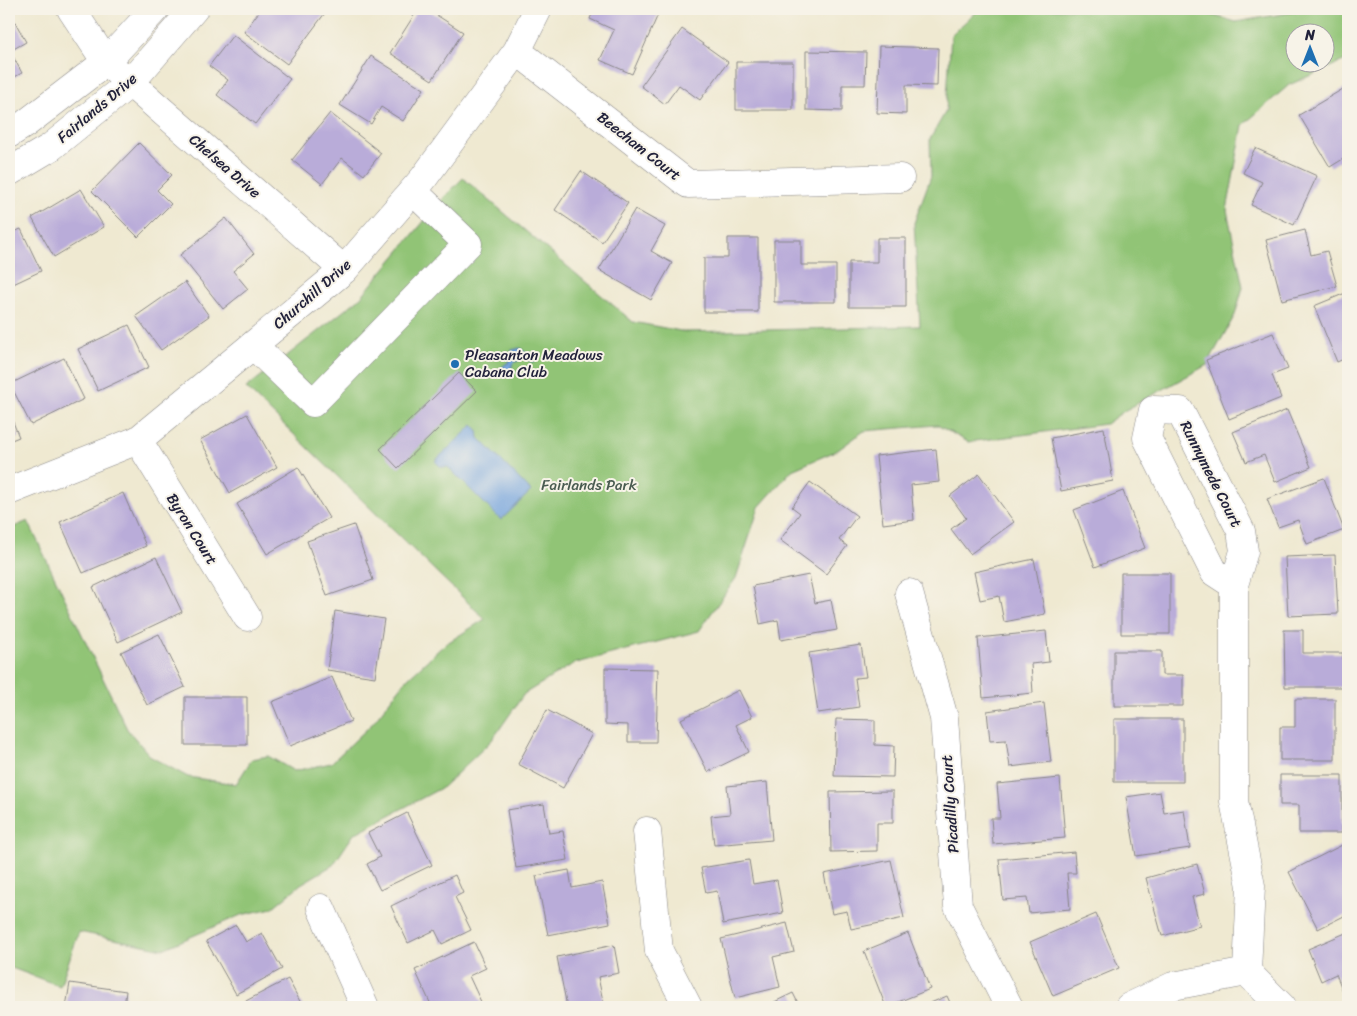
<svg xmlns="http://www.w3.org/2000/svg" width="1357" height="1016" font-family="Sriracha,sans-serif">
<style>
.green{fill:#91c476;stroke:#5a7358;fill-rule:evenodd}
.water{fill:#73a3dd;stroke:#4a628c}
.building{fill:#b9acd9}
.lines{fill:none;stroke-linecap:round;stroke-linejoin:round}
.minor-casing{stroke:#888686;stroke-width:29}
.minor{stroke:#fff;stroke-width:28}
.poi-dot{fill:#1f6fb2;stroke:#f7f3e8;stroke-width:2}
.labels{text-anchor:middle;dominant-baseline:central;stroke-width:4;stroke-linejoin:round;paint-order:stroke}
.street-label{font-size:15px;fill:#22223b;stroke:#f7f3e8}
.poi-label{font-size:15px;fill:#22223b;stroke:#f7f3e8;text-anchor:start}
.park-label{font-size:15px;fill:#495b50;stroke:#f7f3e8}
</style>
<rect width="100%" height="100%" fill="#f7f3e8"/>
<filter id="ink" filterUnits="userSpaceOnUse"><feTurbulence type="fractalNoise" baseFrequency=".02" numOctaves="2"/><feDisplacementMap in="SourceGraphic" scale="10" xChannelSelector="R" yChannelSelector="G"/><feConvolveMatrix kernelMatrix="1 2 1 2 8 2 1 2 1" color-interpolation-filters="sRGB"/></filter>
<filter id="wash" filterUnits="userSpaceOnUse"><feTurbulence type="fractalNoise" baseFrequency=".0096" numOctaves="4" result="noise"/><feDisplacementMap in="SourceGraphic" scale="20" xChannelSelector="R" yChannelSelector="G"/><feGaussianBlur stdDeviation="1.12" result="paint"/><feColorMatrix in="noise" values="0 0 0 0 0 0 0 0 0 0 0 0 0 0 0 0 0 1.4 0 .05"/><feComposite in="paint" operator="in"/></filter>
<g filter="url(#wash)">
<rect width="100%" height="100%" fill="#efe9d1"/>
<path class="green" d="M979,9H1190L1236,22L1300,11L1304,9H1348V59L1289,85L1243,125L1227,210L1243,287L1235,315L1207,365L1124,411L1106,424L968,442L937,425L864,431L838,450L792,470L759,507L736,578L699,631L573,664L524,694L492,740L443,787L354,834L333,865L301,884L272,908L241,915L163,949L79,932L60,986L9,967V529L28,521L127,729L151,757L188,777L236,784L252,759L268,756L294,771L331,763L371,725L407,679L444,645L485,619L246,388L360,298L446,195L463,178L633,322L686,332L920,326L914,223L931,176L930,139L946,111L951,35ZM1294,32H1324V62H1294Z"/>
<path class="water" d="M520,348L527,354L536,352L539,355V358L533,362L525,358L515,362L512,365L511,373L505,374L502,370V367L510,361L512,350Z
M473,425L478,431L479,438L531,491L501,520L448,467H441L435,461Z"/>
<g id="blocks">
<path class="building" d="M261,9H319L325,13L287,64L244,32Z
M418,9H427L463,32L432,80L390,53Z
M594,9L660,10L632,74L600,60L614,30L590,19Z
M14,20L26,42L10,51L22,73L9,80V23Z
M682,29L728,62L700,100L679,85L665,104L641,86Z
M233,35L290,79L255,124L217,95L228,80L209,66Z
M879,46L938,48L937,86L906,85V114L877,113Z
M806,51L866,52L865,85H842V111L806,110Z
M371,56L424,89L403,121L381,107L371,124L340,105Z
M736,62H793V110H736Z
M1348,86V132L1345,134L1348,139V156L1330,167L1299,115Z
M330,113L381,153L364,175L342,158L322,184L292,160Z
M139,143L172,175L157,190L171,204L138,237L92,191Z
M1255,148L1317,176L1294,225L1251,205L1262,182L1243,173Z
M581,171L628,203L602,242L555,210Z
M81,189L104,227L54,257L32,218Z
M635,209L665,226L651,251L672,263L651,300L599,270Z
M226,218L254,254L233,271L248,289L223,309L180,255Z
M21,229L41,271L9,286V234Z
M1305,230L1311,255L1327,251L1337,286L1282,300L1266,240Z
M728,238H758V312H704V258H728Z
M877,238H906V307H849V262H877Z
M774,240H801V265H836V302H774Z
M185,282L209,316L161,350L136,316Z
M1348,292V357L1337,362L1314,306Z
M129,325L149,367L98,391L78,349Z
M1273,333L1288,369L1272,375L1281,398L1229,419L1206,360Z
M64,358L84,399L31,425L10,384Z
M459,373L477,391L398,468L380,449Z
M1287,410L1311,467L1275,482L1264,455L1246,462L1233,432Z
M9,412L19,437L9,441Z
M247,414L277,467L230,493L200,440Z
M1104,428L1113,481L1061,491L1051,438Z
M936,449L939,482L911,485L914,520L883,524L876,456Z
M298,467L329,518L267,554L237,504Z
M979,474L1014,522L970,554L951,529L966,518L950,496Z
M1324,478L1344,530L1307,544L1298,520L1278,527L1267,499Z
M810,482L857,516L839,540L847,546L826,574L780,540L800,513L792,507Z
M1123,491L1145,548L1095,567L1074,510Z
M123,493L146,546L83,573L60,522Z
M354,525L373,580L327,596L307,541Z
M1335,555L1338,614L1288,616L1285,557Z
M156,557L182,612L118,642L93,587Z
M1034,559L1045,614L1004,622L999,596L980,600L974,572Z
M1121,573H1170V634H1121Z
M809,575L815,603L831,600L837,630L781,640L778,620L760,624L753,586Z
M335,611L384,619L375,677L327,670Z
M1284,630H1303V653H1343V687H1285Z
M1046,631L1049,662L1031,664L1033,693L983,698L978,638Z
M159,634L185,687L147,705L121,652Z
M861,645L866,677L855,678L859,707L818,713L809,653Z
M1114,651H1162V675H1183V706H1114Z
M605,668L658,669L656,742H628V725L605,724Z
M332,677L351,721L290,746L272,702Z
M739,690L752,717L736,725L749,752L708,772L681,719Z
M185,697H247V745H185Z
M1295,699H1335V760H1280V727H1295Z
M1044,703L1051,762L1010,767L1006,740L990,741L987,711Z
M547,710L592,734L563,788L518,764Z
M836,719L875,720V745L894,746L893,777L834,776Z
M1114,719H1183V782H1114Z
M1280,775H1342V833H1299V805H1280Z
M1060,778L1065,838L993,844L991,818H1000L997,784Z
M767,782L772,840L714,845L711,816L730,814L727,786Z
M893,791V823H877V851L831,852L830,792Z
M1160,792L1164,813L1184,810L1190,848L1136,856L1126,797Z
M544,804L549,833L563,831L568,860L516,868L507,810Z
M407,813L432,865L380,890L367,864L380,857L368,833Z
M1348,842V914L1318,929L1289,872Z
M1074,852L1076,873H1067L1070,909L1029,913L1027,898L1003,900L999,859Z
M749,860L753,884L777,880L783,913L723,924L717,891L706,893L701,868Z
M891,860L904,918L851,929L847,911L832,914L824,874Z
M1197,864L1205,894L1192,897L1200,926L1162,936L1146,878Z
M569,870L572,888L602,882L610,923L548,935L536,876Z
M455,875L463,893L455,897L471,930L442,944L435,930L408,943L391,906Z
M1096,914L1119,968L1053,996L1030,942Z
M787,923L794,952L773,957L780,987L735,998L721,939Z
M236,925L246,942L262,933L282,969L236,994L206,941Z
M1348,932V993L1344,994L1336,974L1321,981L1308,949Z
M908,933L930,989L886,1007L864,951Z
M474,942L486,968L469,976L482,1004L475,1007H432L415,970Z
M614,945L619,973L598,977L604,1006L567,1007L557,957Z
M288,979L303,1007H244L242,1003Z
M70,983L126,991L124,1007H66Z
M793,993L800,1007H764Z
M947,996L952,1007H921Z"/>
</g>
</g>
<g filter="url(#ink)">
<use href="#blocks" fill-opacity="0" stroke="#888686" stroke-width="1"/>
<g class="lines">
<g class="minor-casing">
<path id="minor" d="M71,9L106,62L344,270
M517,51L688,184L900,178
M9,134L25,124L106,62L155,9
M9,172L51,147L130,83L194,9
M253,345L313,403L468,244L413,191
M138,440L247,617
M9,491L138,440L344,270L423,179L517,51L538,9
M1234,585L1214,572L1147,438L1153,410L1180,411L1241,531L1244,551L1234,585V801L1251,886L1247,972
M909,593L944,718L958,906L1009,1007
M647,831L659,951L688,1007
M321,908L365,1007
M1247,972L1282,1007
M1129,1007L1173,986L1247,972"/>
</g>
<use href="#minor" class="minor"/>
</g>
</g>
<circle class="poi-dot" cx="455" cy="364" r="5"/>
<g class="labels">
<g class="street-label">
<text transform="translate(97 108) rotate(-40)">Fairlands Drive</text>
<text transform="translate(639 146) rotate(38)">Beecham Court</text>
<text transform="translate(225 166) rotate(41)">Chelsea Drive</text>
<text transform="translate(312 294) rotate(-41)">Churchill Drive</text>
<text transform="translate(1211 474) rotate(63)">Runnymede Court</text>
<text transform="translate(192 529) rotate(58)">Byron Court</text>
<text transform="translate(950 804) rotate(-94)">Picadilly Court</text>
</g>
<g class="poi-label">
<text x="465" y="355">Pleasanton Meadows<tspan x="465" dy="17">Cabana Club</tspan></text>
</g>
<g class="park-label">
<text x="589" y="485">Fairlands Park</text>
</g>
</g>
<rect width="1357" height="1016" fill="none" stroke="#f7f3e8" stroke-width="30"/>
<g transform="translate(1310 48)"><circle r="24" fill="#f7f3e8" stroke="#a29fa3"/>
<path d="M0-4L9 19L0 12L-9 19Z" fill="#1f6fb2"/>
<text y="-8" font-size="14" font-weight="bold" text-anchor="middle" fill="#22223b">N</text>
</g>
</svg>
